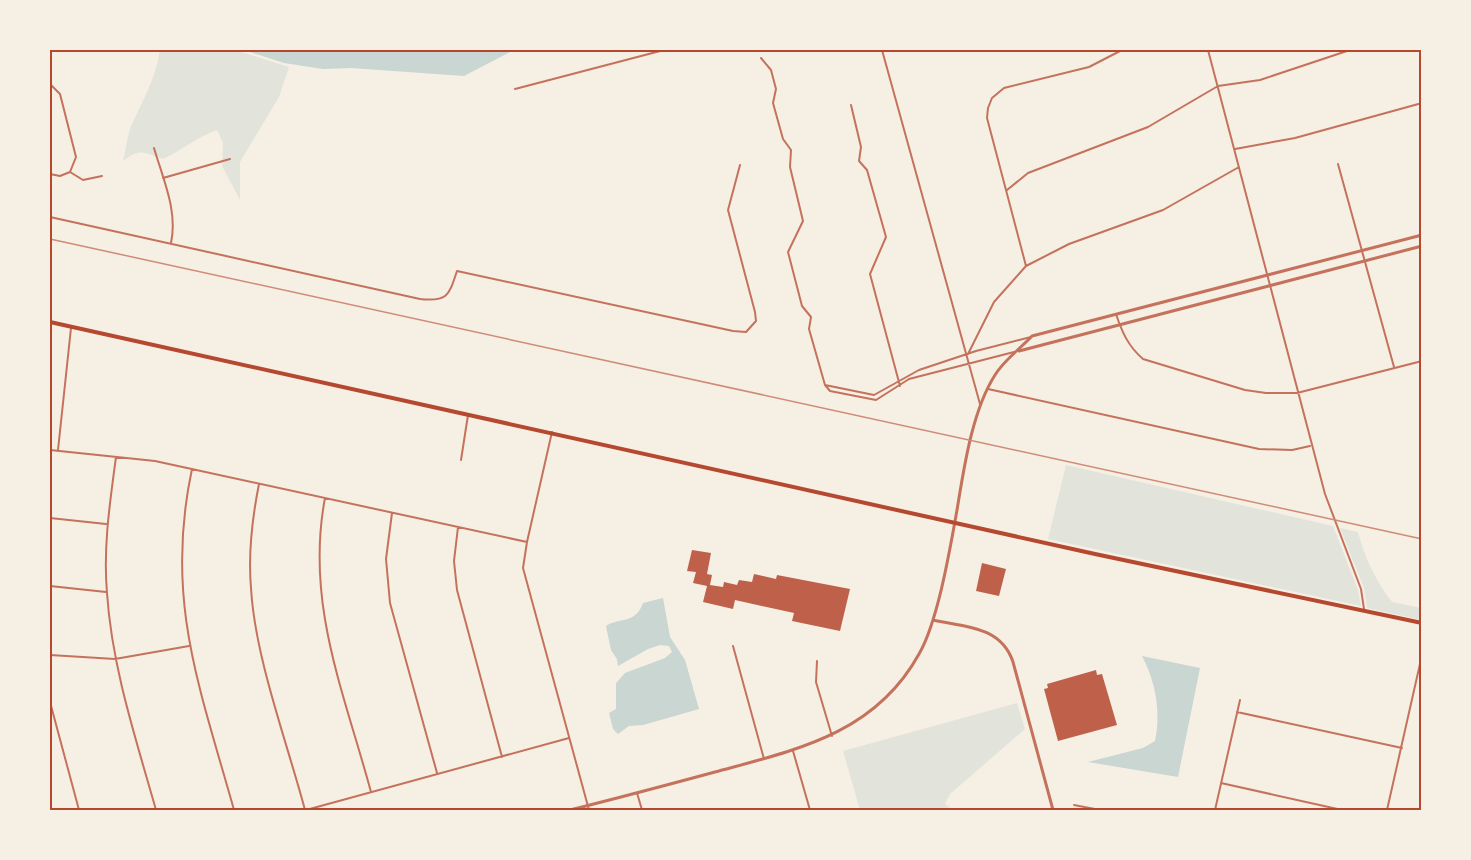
<svg xmlns="http://www.w3.org/2000/svg" width="1471" height="860" font-family="Commissioner,sans-serif">
<style>
.green{fill:#e2e4dc}
.water{fill:#c9d6d2}
.building{fill:#bf614a}
.lines{fill:none;stroke-linecap:round;stroke-linejoin:round}
.minor{stroke:#c5725c;stroke-width:2}
.tertiary{stroke:#c5725c;stroke-width:3}
.primary{stroke:#b5482f;stroke-width:4}
.rail{stroke:#cf8b77;stroke-width:1.5}
.neatline{fill:none;stroke:#b5482f;stroke-width:2}
</style>
<rect width="100%" height="100%" fill="#f6efe4"/>
<path class="green" d="M160,50H235L289,67L279,97L240,162V200L222,166L223,143L217,130C197,137 182,150 163,159C144,153 141,147 123,161C126,150 127,135 132,124C143,100 156,77 160,50Z
M1066,465L1333,526L1358,590L1361,606L1048,539Z
M1340,528L1358,532C1365,559 1375,579 1392,602L1421,608V620L1367,608L1364,588Z
M1017,703L1025,729L950,794L945,804L953,810H860L843,751Z"/>
<path class="water" d="M244,50H514L464,76L351,68L323,69L284,63Z
M663,598L670,637L685,660L699,709L643,725L629,726L618,734L613,729L609,713L616,709V683L625,673L665,658L672,652L669,646L660,645L648,649L618,666L617,659L611,650L606,626C619,617 635,625 643,603Z
M1142,656L1200,668L1178,777L1088,762L1143,748L1155,741C1161,713 1156,682 1142,656Z"/>
<path class="building" d="M692,550L711,553L707,574L712,575L710,585L723,587L724,582L737,585L739,580L752,582L754,574L776,579L777,575L850,589L840,631L792,621L794,613L735,600L733,609L703,602L707,586L693,583L696,572L687,571Z
M982,563L1006,569L999,596L976,591Z
M1096,670L1097,675L1102,674L1117,725L1058,741L1044,689L1048,688L1047,684Z"/>
<g class="lines">
<path class="minor" d="M882,50L980,404
M1208,50L1325,494L1361,589L1364,609
M761,58L771,70L776,89L773,103L783,139L791,150L790,167L803,221L788,252L802,306L811,317L809,329L825,385L830,391L876,400L909,379L1014,352
M50,84L60,94L76,157L70,172
M515,89L664,50
M851,105L861,147L859,161L867,170L886,237L870,274L900,386
M154,148C163,179 178,211 171,243
M1235,149L1295,138L1422,103
M1338,164L1394,367
M50,174L60,176L70,172L83,180L102,176
M163,178L230,159
M1007,190L1028,173L1148,127L1218,86L1260,80L1350,50
M50,217L420,299C448,302 449,295 457,271L733,331L746,332L756,321L755,312L728,210L740,165
M1026,266L987,118L988,108L992,98L1004,88L1089,67L1122,50
M1116,314C1122,332 1128,346 1143,359L1245,390L1266,393H1297L1422,361
M968,354L994,302L1026,266L1069,244L1163,210L1239,167
M825,385L874,395L919,370L976,351L1031,337
M988,389L1259,449L1292,450L1310,446
M552,432L527,542L523,568L589,810
M50,450L155,461L527,542
M58,450L71,328
M116,457C110,502 103,547 107,593C112,668 136,739 156,810
M461,460L468,415
M192,469C164,599 200,688 234,810
M259,484C252,519 248,553 251,588C255,658 287,742 305,810
M325,498C305,603 344,692 371,792
M392,513L386,559L390,603L437,773
M50,518L106,524
M458,527L454,561L457,590L502,757
M50,586L106,592
M733,646L764,759
M50,655L115,659L189,646
M817,661L816,682L832,736
M50,702L79,810
M1237,712L1402,748
M793,751L810,810
M1221,783L1342,810
M637,793L642,810
M1074,805L1100,810
M306,810L569,738
M1215,810L1240,700
M1387,810L1422,655"/>
<path class="tertiary" d="M1019,351L1422,246
M933,620C965,627 1001,626 1013,662L1053,810
M570,810C618,798 667,785 715,772C796,750 875,734 919,654C938,621 950,549 957,510C964,468 972,411 995,375C1004,360 1020,349 1032,336L1422,235"/>
<path class="primary" d="M50,322L1095,554L1422,623"/>
<path class="rail" d="M50,239L1422,539"/>
</g>
<rect width="1471" height="860" fill="none" stroke="#f6efe4" stroke-width="102"/>
<rect x="51" y="51" width="1369" height="758" class="neatline"/>
</svg>
